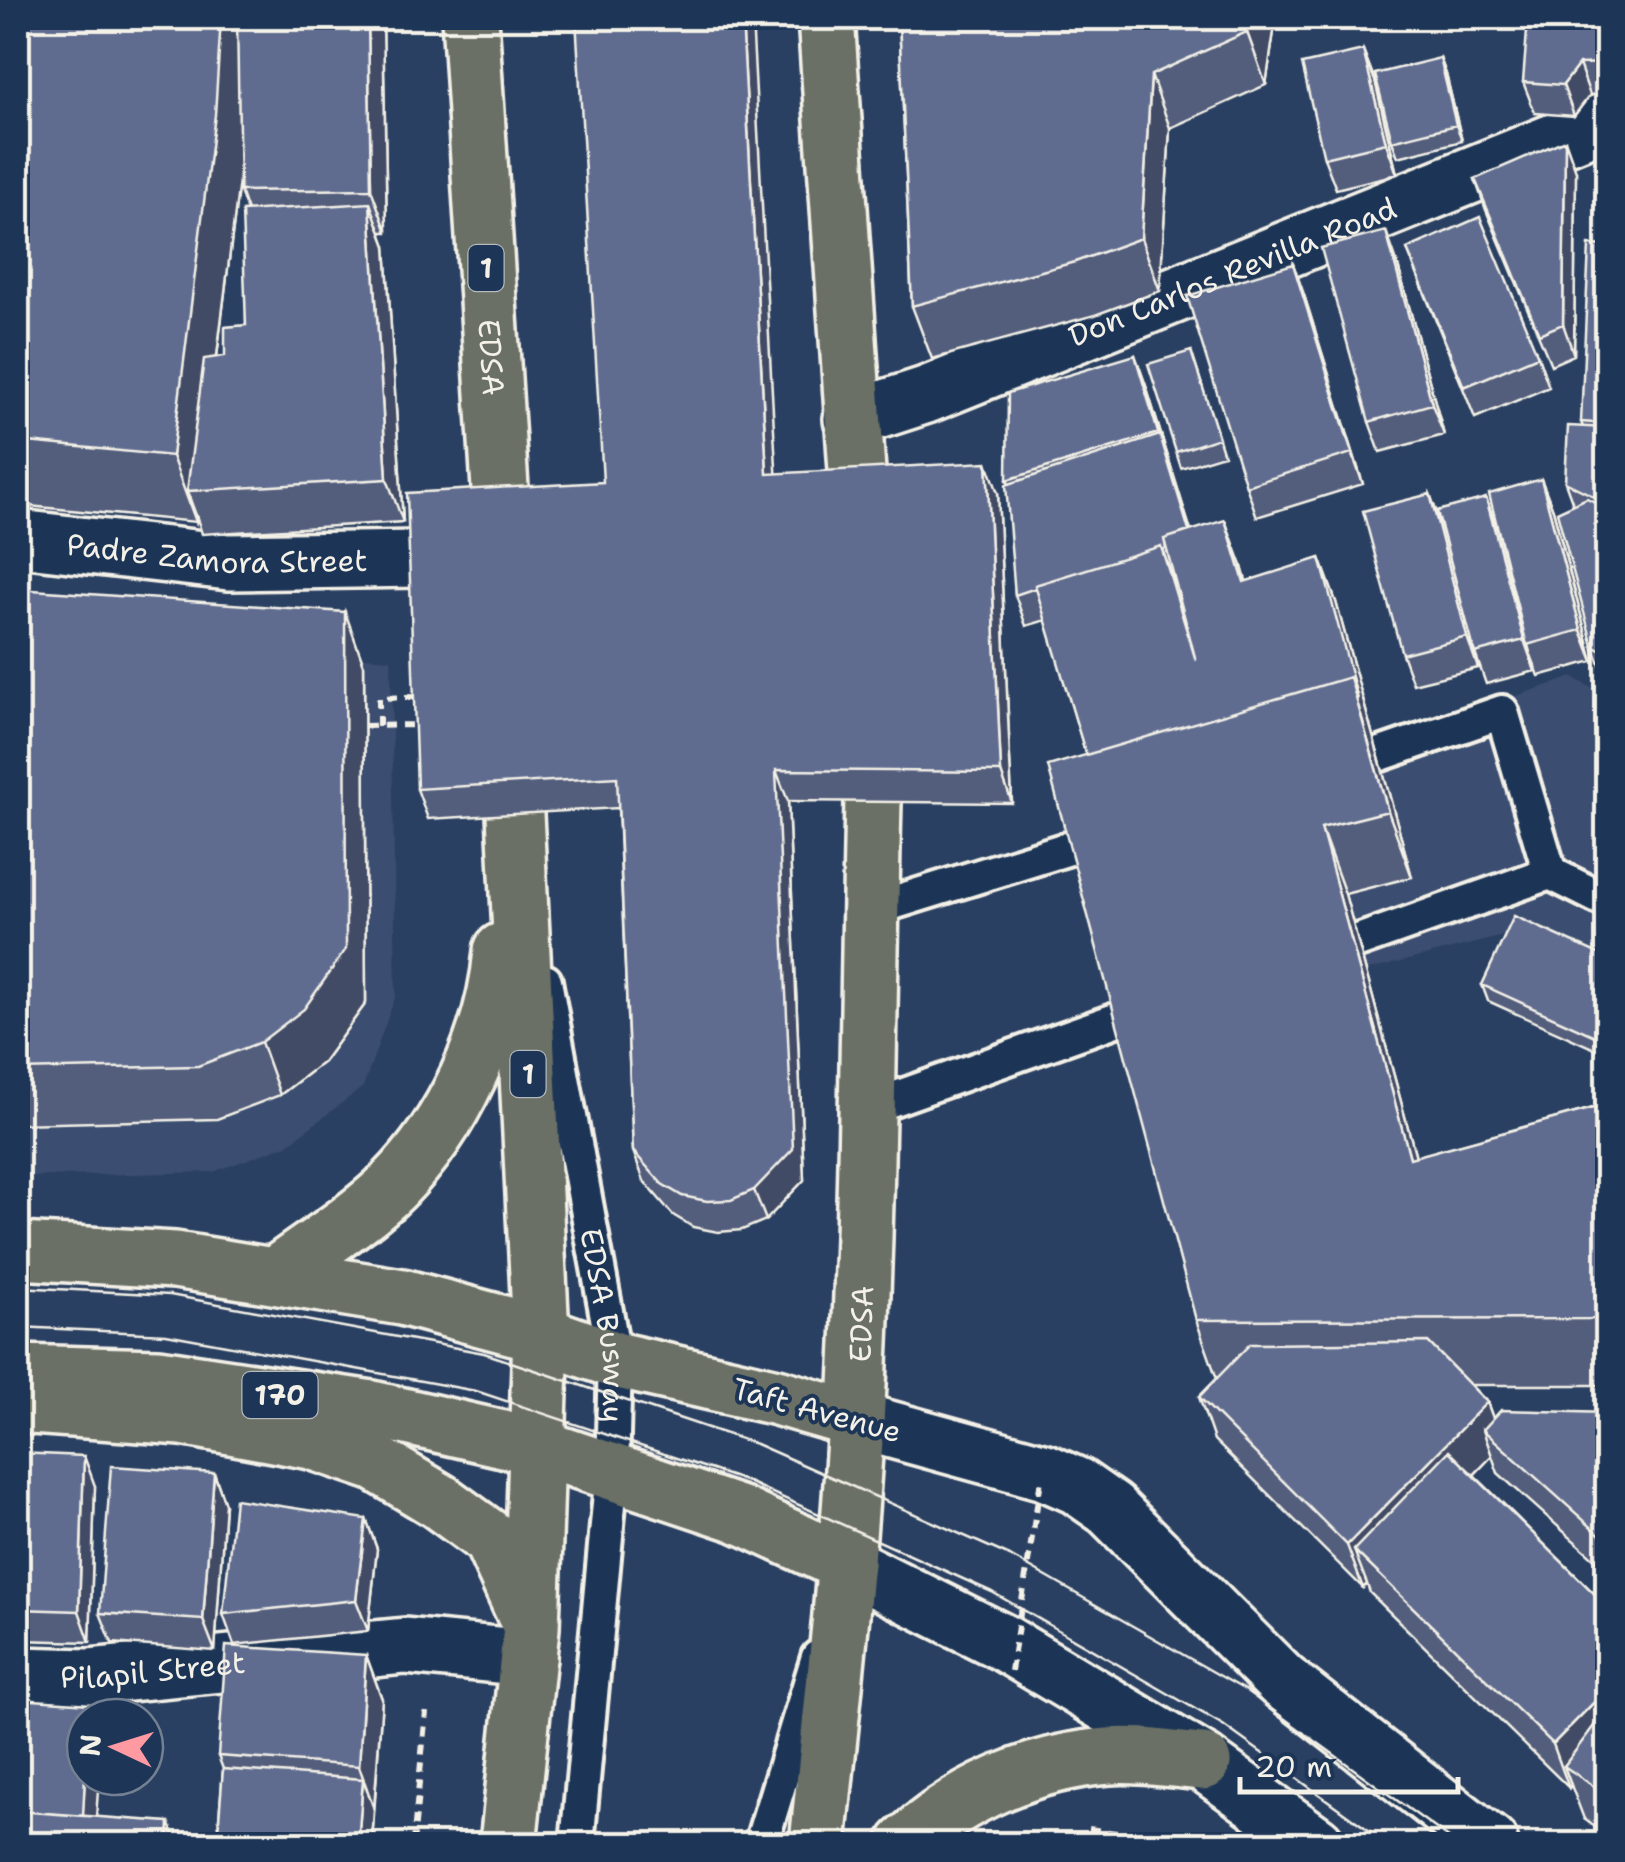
<svg xmlns="http://www.w3.org/2000/svg" width="1625" height="1862" font-family="'Shantell Sans',sans-serif">
<style>
.built{fill:#3a4d70}
.lines{fill:none;stroke-linecap:round;stroke-linejoin:round}
.lane-casing{stroke:#f4f1e8;stroke-width:40}
.street-casing{stroke:#f4f1e8;stroke-width:62}
.secondary-casing{stroke:#f4f1e8;stroke-width:62}
.primary-casing{stroke:#f4f1e8;stroke-width:62}
.highway-casing{stroke:#f4f1e8;stroke-width:62}
.path{stroke:#f4f1e8;stroke-width:6;stroke-dasharray:10 8;stroke-linecap:butt}
.lane{stroke:#1d3557;stroke-width:32}
.street{stroke:#1d3557;stroke-width:55}
.secondary{stroke:#1d3557;stroke-width:55}
.primary{stroke:#6b7065;stroke-width:55}
.highway{stroke:#6b7065;stroke-width:55}
.tram{stroke:#f4f1e8;stroke-width:2.5}
.path-bridge{stroke:#f4f1e8;stroke-width:6;stroke-dasharray:10 8;stroke-linecap:butt}
.wall{fill:#525d7c;stroke:#f4f1e8;stroke-width:2.5;fill-rule:evenodd}
.shaded-wall{fill:#424c65;stroke:#f4f1e8;stroke-width:2.5}
.building{fill:#5f6c90;stroke:#f4f1e8;stroke-width:2.5}
.labels{text-anchor:middle;dominant-baseline:central;stroke-width:8;stroke-linejoin:round;paint-order:stroke}
.shield{fill:#1d3557;stroke:#b4b9bc;stroke-width:2.5}
.shield-label{font-size:28px;font-weight:bold;fill:#f4f1e8}
.street-label{font-size:30px;fill:#f4f1e8;stroke:#1d3557}
</style>
<rect width="100%" height="100%" fill="#2a4062"/>
<filter id="ink" filterUnits="userSpaceOnUse"><feTurbulence type="fractalNoise" baseFrequency=".01" numOctaves="2"/><feDisplacementMap in="SourceGraphic" scale="20" xChannelSelector="R" yChannelSelector="G"/><feConvolveMatrix kernelMatrix="1 2 1 2 8 2 1 2 1" color-interpolation-filters="sRGB"/></filter>
<g filter="url(#ink)">
<path class="built" d="M18,631L391,659L396,995L363,1087L287,1145L213,1172L18,1177Z
M1573,677L1607,697V972L1519,932L1365,971L1345,894L1411,876L1374,743Z"/>
<g class="lines">
<g class="lane-casing">
<g id="lane">
<path d="M1378,755L1502,712L1550,873"/>
<path d="M870,910L1076,846"/>
<path d="M1358,941L1550,873L1608,902"/>
<path id="s1" d="M545,981L615,1360L612,1472L577,1844"/>
<path d="M868,1108L1121,1018"/>
<path d="M761,1844L818,1657"/>
</g>
</g>
<g class="street-casing">
<g id="street">
<path id="s2" d="M852,419L926,395L1608,120"/>
<path id="s3" d="M18,1675L88,1677L405,1646L528,1658"/>
</g>
</g>
<g class="secondary-casing">
<g id="secondary">
<path id="s4" d="M18,538L229,562L420,559"/>
<path d="M856,1420L1045,1472L1077,1486L1110,1509L1282,1681L1490,1844"/>
<path d="M846,1564L1004,1643L1203,1762L1316,1844"/>
</g>
</g>
<g class="primary-casing">
<path id="primary" d="M18,1251L175,1260L402,1297L541,1334L615,1360L777,1397L856,1420
M18,1373L158,1377L372,1409L538,1447L738,1514L846,1564"/>
</g>
<g class="highway-casing">
<g id="highway">
<path id="s5" d="M470,18L502,519"/>
<path d="M826,18L859,500"/>
<path d="M276,1275C312,1248 362,1217 393,1186C453,1125 495,1036 502,951"/>
<path d="M18,1405L182,1417L311,1441L376,1463L439,1501L491,1539L526,1616"/>
<path d="M508,1844L531,1628L541,1334L515,814"/>
<path id="s6" d="M818,1844C832,1704 848,1563 856,1422C868,1215 868,1008 873,801"/>
<path d="M906,1844C961,1793 1034,1762 1109,1756C1139,1753 1173,1760 1203,1762"/>
</g>
</g>
<path class="path" d="M365,726L418,725
M379,726V698L419,697
M1089,1829L1190,1844
M413,1844L426,1712"/>
<use href="#lane" class="lane"/>
<use href="#street" class="street"/>
<use href="#secondary" class="secondary"/>
<use href="#primary" class="primary"/>
<use href="#highway" class="highway"/>
<path class="tram" d="M18,1287L170,1295L484,1353L756,1444L1010,1556L1245,1690L1457,1844
M18,1327L166,1334L476,1391L748,1482L992,1592L1223,1725L1388,1844"/>
<path class="path-bridge" d="M1011,1671L1041,1480"/>
</g>
<path class="wall" d="M18,18H383L387,232H381L386,246L403,522L202,534L197,518L196,522L18,505ZM240,171V191L247,211L246,325L225,356L217,357Z
M899,18H1276L1266,85L1170,128L1160,291L1095,315L932,359L912,306Z
M1608,18V94L1590,95L1574,116L1535,113L1523,82Z
M1363,50L1375,81L1397,174L1336,189L1324,158Z
M1440,58L1446,74L1462,141L1398,157L1392,141Z
M1576,171L1574,355L1551,365L1486,210L1475,179Z
M1608,246V678L1605,677L1593,646L1573,504L1565,482L1583,427L1581,422Z
M1407,249L1538,356L1549,387L1475,418Z
M1397,262L1444,435L1380,452L1369,422Z
M1293,264L1304,295L1363,484L1257,517L1246,486Z
M1191,351L1224,455L1181,468L1176,452Z
M1135,355L1146,386L1191,531L1241,563L1246,582L1320,558L1336,602L1412,877L1345,894L1416,1157L1608,1104V1385H1470L1487,1402L1493,1419L1608,1413V1571L1498,1473L1492,1456L1474,1475L1608,1607V1836L1584,1819L1571,1785L1569,1788L1370,1593L1367,1584L1363,1588L1214,1440L1199,1397L1217,1379L1196,1320L1086,755L1046,620L1026,626L1015,595L1009,484L1007,480Z
M777,474L998,493L1012,803L788,801L804,1180L766,1220L742,1230L718,1232L693,1227L673,1215L644,1181L633,1151L618,808L428,819L417,789Z
M1541,479L1553,510L1593,661L1539,676L1531,655L1535,671L1486,684L1475,653L1447,548L1478,668L1413,684L1402,654L1430,494L1440,522L1486,498L1497,529Z
M18,589L364,665L366,1003L323,1062L280,1095L217,1119L18,1124Z
M1608,958V1055L1488,1001L1482,985Z
M18,1453L95,1486L90,1642L18,1640Z
M214,1473L225,1504L215,1651L112,1643L100,1613Z
M366,1519L377,1549L368,1631L234,1645L223,1614Z
M366,1655L382,1699L372,1844H217L223,1769L218,1756Z"/>
<path class="shaded-wall" d="M221,18H249L239,181L200,490L187,491L197,518L196,522L172,456Z
M368,18H383L387,232L371,189Z
M742,18H752L778,505L767,474Z
M1249,18H1276L1266,85L1247,32Z
M1363,50L1375,81L1397,174L1386,143Z
M1440,58L1446,74L1462,141L1456,125Z
M1579,64L1590,95L1574,116L1563,85Z
M1151,75L1170,128L1160,291L1141,238Z
M1565,140L1576,171L1574,355L1563,324Z
M370,203L386,246L403,522L387,479Z
M1386,231L1397,262L1444,435L1432,404Z
M1293,264L1304,295L1363,484L1352,453Z
M1135,355L1146,386L1203,571L1192,540Z
M987,462L998,493L1012,803L1001,772Z
M1541,479L1553,510L1593,661L1581,630Z
M1430,494L1441,525L1478,668L1467,637Z
M1486,498L1497,529L1535,671L1524,640Z
M1225,520L1241,563L1259,626L1244,582Z
M1161,546L1177,589L1196,661Z
M1320,558L1336,602L1412,877L1388,811L1350,677Z
M345,612L364,665L366,1003L323,1062L280,1095L261,1042Z
M776,770L788,801L804,1180L766,1220L754,1190Z
M1321,828L1345,894L1434,1224L1410,1158Z
M1487,1402L1503,1445L1483,1430L1492,1456L1378,1573L1354,1550L1367,1584L1363,1588L1347,1545Z
M84,1456L95,1486L90,1642L79,1611Z
M214,1473L225,1504L215,1651L203,1620Z
M366,1519L377,1549L368,1631L356,1600Z
M366,1655L382,1699L374,1809L359,1766Z
M1608,1688V1748L1564,1766L1571,1785L1569,1788L1553,1744Z
M85,1777H99L94,1844L82,1822Z
M363,1779L374,1809L372,1844H358Z
M169,1822L178,1844H168Z"/>
<path class="building" d="M18,18H221L215,115L172,456L18,441Z
M237,18H368L371,189L240,191Z
M576,18H742L767,474L987,462L1001,772L776,770L793,1149L754,1190L731,1200L707,1201L682,1196L662,1184L633,1151L617,777L417,789L407,493L603,482Z
M899,18H1249L1247,32L1151,75L1141,238L1075,262L912,306Z
M1528,18H1608V63L1579,64L1563,85L1523,82Z
M1363,50L1386,143L1324,158L1302,64Z
M1440,58L1456,125L1392,141L1375,74Z
M1565,140L1563,324L1539,334L1475,179Z
M370,203L387,479L187,491L204,359L225,356V327L246,325L242,211Z
M1480,217L1538,356L1464,387L1407,249Z
M1386,231L1432,404L1369,422L1321,248Z
M1589,245L1608,246V424L1581,422Z
M1293,264L1352,453L1246,486L1187,296Z
M1191,351L1219,438L1176,452L1148,364Z
M1135,355L1158,433L1007,480L1008,393Z
M1568,426L1608,428V503L1565,482Z
M1160,435L1189,531L1164,539L1166,548L1162,550L1161,546L1035,585L1036,588L1015,595L1006,485Z
M1541,479L1581,630L1527,645L1489,494Z
M1430,494L1467,637L1402,654L1363,511Z
M1486,498L1524,640L1475,653L1437,511Z
M1587,498L1608,509V654L1593,646L1557,512Z
M1225,520L1244,582L1320,558L1358,699L1350,677L1086,755L1035,585L1161,546L1196,661L1164,539Z
M18,589L345,612L346,949L304,1009L261,1042L198,1066L18,1070Z
M1350,677L1388,811L1321,828L1410,1158L1608,1104V1319L1196,1320L1048,766Z
M1514,916L1608,958V1042L1482,985Z
M1428,1342L1487,1402L1347,1545L1199,1397L1250,1344Z
M1501,1410L1608,1413V1542L1483,1430Z
M1449,1451L1608,1607V1688L1553,1744L1354,1550Z
M18,1453L84,1456L79,1611L18,1609Z
M111,1466L214,1473L203,1620L100,1613Z
M235,1499L366,1519L356,1600L223,1614Z
M226,1646L366,1655L359,1766L218,1756Z
M18,1699L90,1704L89,1717H85V1777L83,1816L18,1811Z
M1608,1707V1796L1564,1766Z
M223,1769L363,1779L358,1844H217Z
M18,1811L169,1822L168,1844H18Z"/>
</g>
<g class="labels">
<g class="shield">
<rect x="468.5" y="245" width="35" height="46" rx="8"/>
<rect x="510.5" y="1051" width="35" height="46" rx="8"/>
<rect x="242.5" y="1372" width="75" height="46" rx="8"/>
</g>
<g class="shield-label">
<text x="486" y="268">1</text>
<text x="528" y="1074">1</text>
<text x="280" y="1395">170</text>
</g>
<g class="street-label">
<text stroke="none"><textPath href="#s2" startOffset="408">Don Carlos Revilla Road</textPath></text>
<text stroke="none"><textPath href="#s5" startOffset="340">EDSA</textPath></text>
<text stroke="none"><textPath href="#s4" startOffset="200">Padre Zamora Street</textPath></text>
<text stroke="none"><textPath href="#s6" startOffset="522">EDSA</textPath></text>
<text stroke="none"><textPath href="#s1" startOffset="350">EDSA Busway</textPath></text>
<text transform="translate(817 1410) rotate(15)">Taft Avenue</text>
<text stroke="none"><textPath href="#s3" startOffset="135">Pilapil Street</textPath></text>
</g>
</g>
<rect width="1625" height="1862" fill="none" stroke="#1d3557" stroke-width="60"/>
<rect x="30" y="30" width="1565" height="1802" fill="none" stroke="#f4f1e8" stroke-width="4" filter="url(#ink)"/>
<g transform="translate(115 1747) rotate(274)"><circle r="48" fill="#1d3557" stroke="#738091" stroke-width="2.5"/>
<path d="M0-8L18 38L0 25L-18 38Z" fill="#ff9aa2"/>
<text y="-15" font-size="28" font-weight="bold" text-anchor="middle" fill="#f4f1e8">N</text>
</g>
<path d="M1240 1777v15h218v-15" fill="none" stroke="#f4f1e8" stroke-width="5"/>
<text x="1255" y="1777" font-size="30" fill="#f4f1e8" stroke="#1d3557" stroke-width="8" paint-order="stroke">20 m</text>
</svg>
